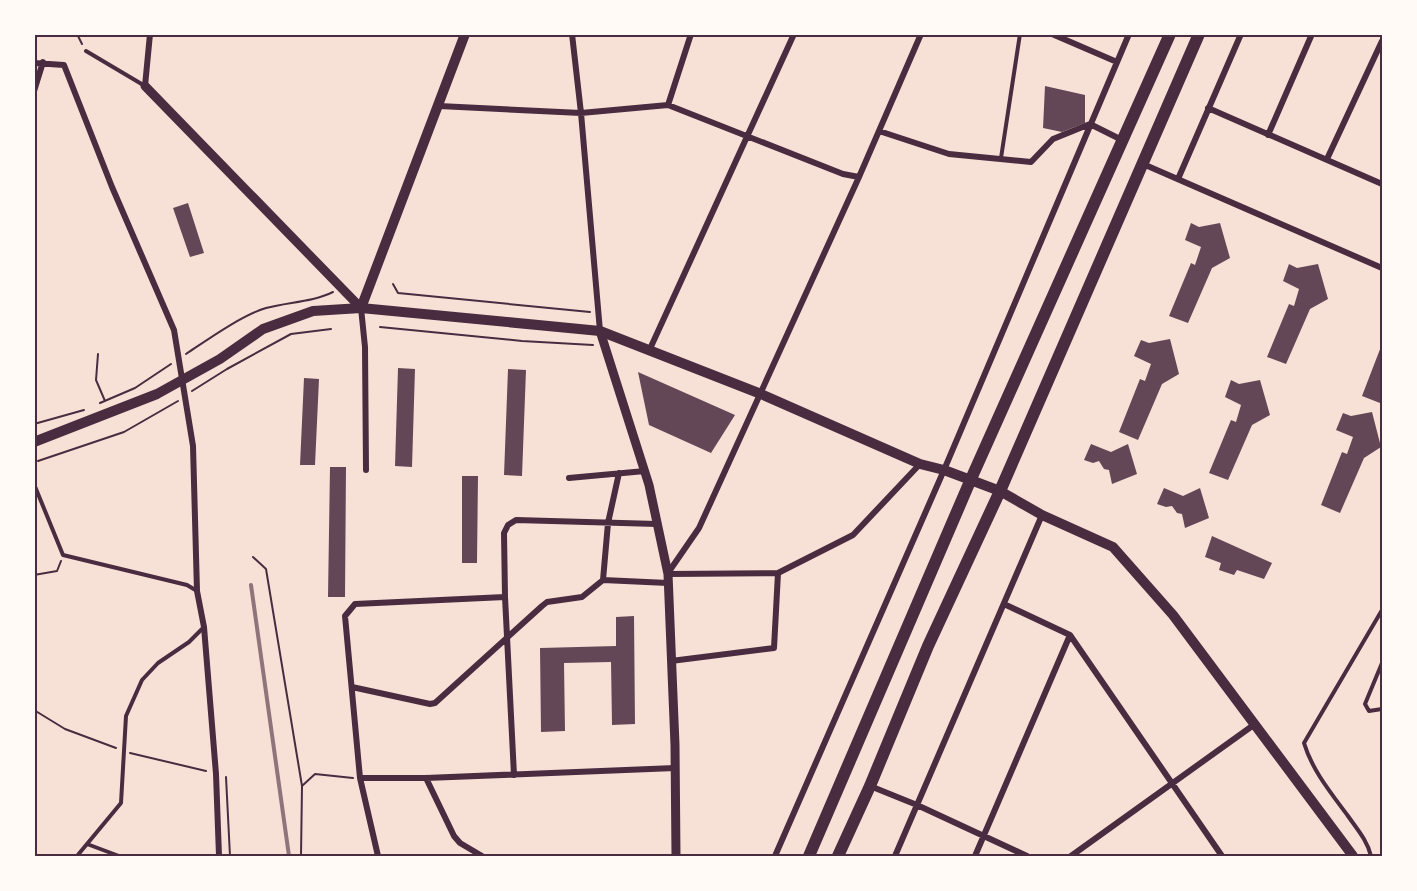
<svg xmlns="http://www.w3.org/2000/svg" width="1417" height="891" font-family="'Source Sans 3',sans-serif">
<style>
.building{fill:#644757}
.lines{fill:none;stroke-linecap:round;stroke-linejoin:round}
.path{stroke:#4a2c40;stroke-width:2}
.service{stroke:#4a2c40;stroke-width:4}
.minor{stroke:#4a2c40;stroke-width:6}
.tertiary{stroke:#4a2c40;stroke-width:9}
.secondary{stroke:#4a2c40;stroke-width:10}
.primary{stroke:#4a2c40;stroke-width:12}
.rail{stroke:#8f747c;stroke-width:4}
.neatline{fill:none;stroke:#4a2c40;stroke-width:2}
</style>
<rect width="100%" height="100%" fill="#f7e1d7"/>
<path class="building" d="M1045,86L1085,95V123L1062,132L1043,128Z
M188,203L204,253L190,257L173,208Z
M1191,223L1199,227L1220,223L1230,258L1212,268L1188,323L1169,316L1191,263L1195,265L1201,247L1185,240Z
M1289,264L1297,268L1318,264L1328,299L1310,309L1286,364L1267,357L1289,304L1294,306L1299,289L1283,281Z
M1170,339L1179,374L1162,384L1138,440L1119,432L1140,379L1145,381L1151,364L1134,356L1141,340L1149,343Z
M1382,344V398L1380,403L1362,396Z
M398,368L415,369L412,467L395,466Z
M508,369L526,370L522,476L504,475Z
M638,372L735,415L711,453L649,425Z
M304,378L319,379L315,465H300Z
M1231,380L1239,384L1260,380L1270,415L1252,425L1228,480L1209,473L1231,420L1236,422L1241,405L1225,397Z
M1372,412L1381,447L1364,458L1340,513L1321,505L1342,452L1347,454L1353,437L1336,430L1343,413L1351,416Z
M1091,444L1111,452L1128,444L1137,474L1112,484L1109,470L1104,469L1099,461L1093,463L1084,460Z
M330,467H346L345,597H328Z
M462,476H478L477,563H462Z
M1164,488L1183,496L1200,488L1209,518L1185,528L1182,514L1177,513L1172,506L1166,507L1157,504Z
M1212,536L1272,563L1264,579L1237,570L1234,575L1219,570L1221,563L1205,557Z
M634,616L635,724L612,725L611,662L564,663L565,731L541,732L540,648L616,646V617Z"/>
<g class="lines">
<path class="path" d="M77,34L82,44
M393,284L398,293L590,312
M380,327L522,341L593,345
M98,354L96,380L105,401
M186,354C207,340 242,315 266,308C288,302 313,302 333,292
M192,391L227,369L291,334L331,329
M100,403L135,388L171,364
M34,424L84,410
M38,461L124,432L178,401
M253,557L266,569L302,786
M34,575L57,571L61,561
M34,710L65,729L116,748
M130,753L206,771
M226,777L230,856
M301,856L302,786L315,774L353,778"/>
<path class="service" d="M86,51L145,86
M1001,158L1020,34
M34,484L63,555L187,585L197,591
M1382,663L1365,704L1369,711L1382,709
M87,844L119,856
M77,856L121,803L126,716L142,680L158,663L189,642L203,628
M1371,856C1367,840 1357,829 1348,816C1331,793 1312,770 1304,743L1382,610"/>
<path class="minor" d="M572,34L581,113L600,331
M1052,34L1117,62
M34,63L64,65L112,187L174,330L193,446L197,591L204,627L216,774L219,856
M145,86L150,34
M34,91L43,62
M668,105L691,34
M439,106L581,113L668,105L843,174L859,177
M1208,108L1382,184
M879,131L949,154L1031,162L1053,139L1090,124L1122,140
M1268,135L1312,34
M1327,159L1382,41
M1143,164L1382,268
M1178,179L1241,34
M361,308L365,347L366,470
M649,351L794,34
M569,478L645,471
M668,573L699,528L859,177L921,34
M668,574L778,573L853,535L920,464
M603,580L608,523L619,473
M1004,604L1070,635L1222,856
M671,661L774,648L778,573
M352,687L430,704L435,703L542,606L547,602L582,597L603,580L668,583
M514,775L505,597L504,533L508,525L516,520L657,524
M360,778H426L675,768
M426,778L454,836L460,843L482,856
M870,786L917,805L1027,856
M378,856L360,778L345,616L355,604L505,597
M775,856L944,470L1129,34
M895,856L1042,515
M975,856L1070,635
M1071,856L1255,724"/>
<path class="tertiary" d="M145,86L361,308
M600,331L649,485L668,574L675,745L676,856"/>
<path class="secondary" d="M361,308L465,34
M34,442L157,394L220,359L263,329L313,311L361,308L600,331L761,394L920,464L944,470L1000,491L1042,515L1113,547L1173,615L1353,856"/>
<path class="primary" d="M809,856L971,479L1170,34
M838,856L870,786L928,646L1000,491L1199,34"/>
<path class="rail" d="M251,585L289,856"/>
</g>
<rect width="1417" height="891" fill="none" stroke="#fffaf5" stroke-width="72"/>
<rect x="36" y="36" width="1345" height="819" class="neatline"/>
</svg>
